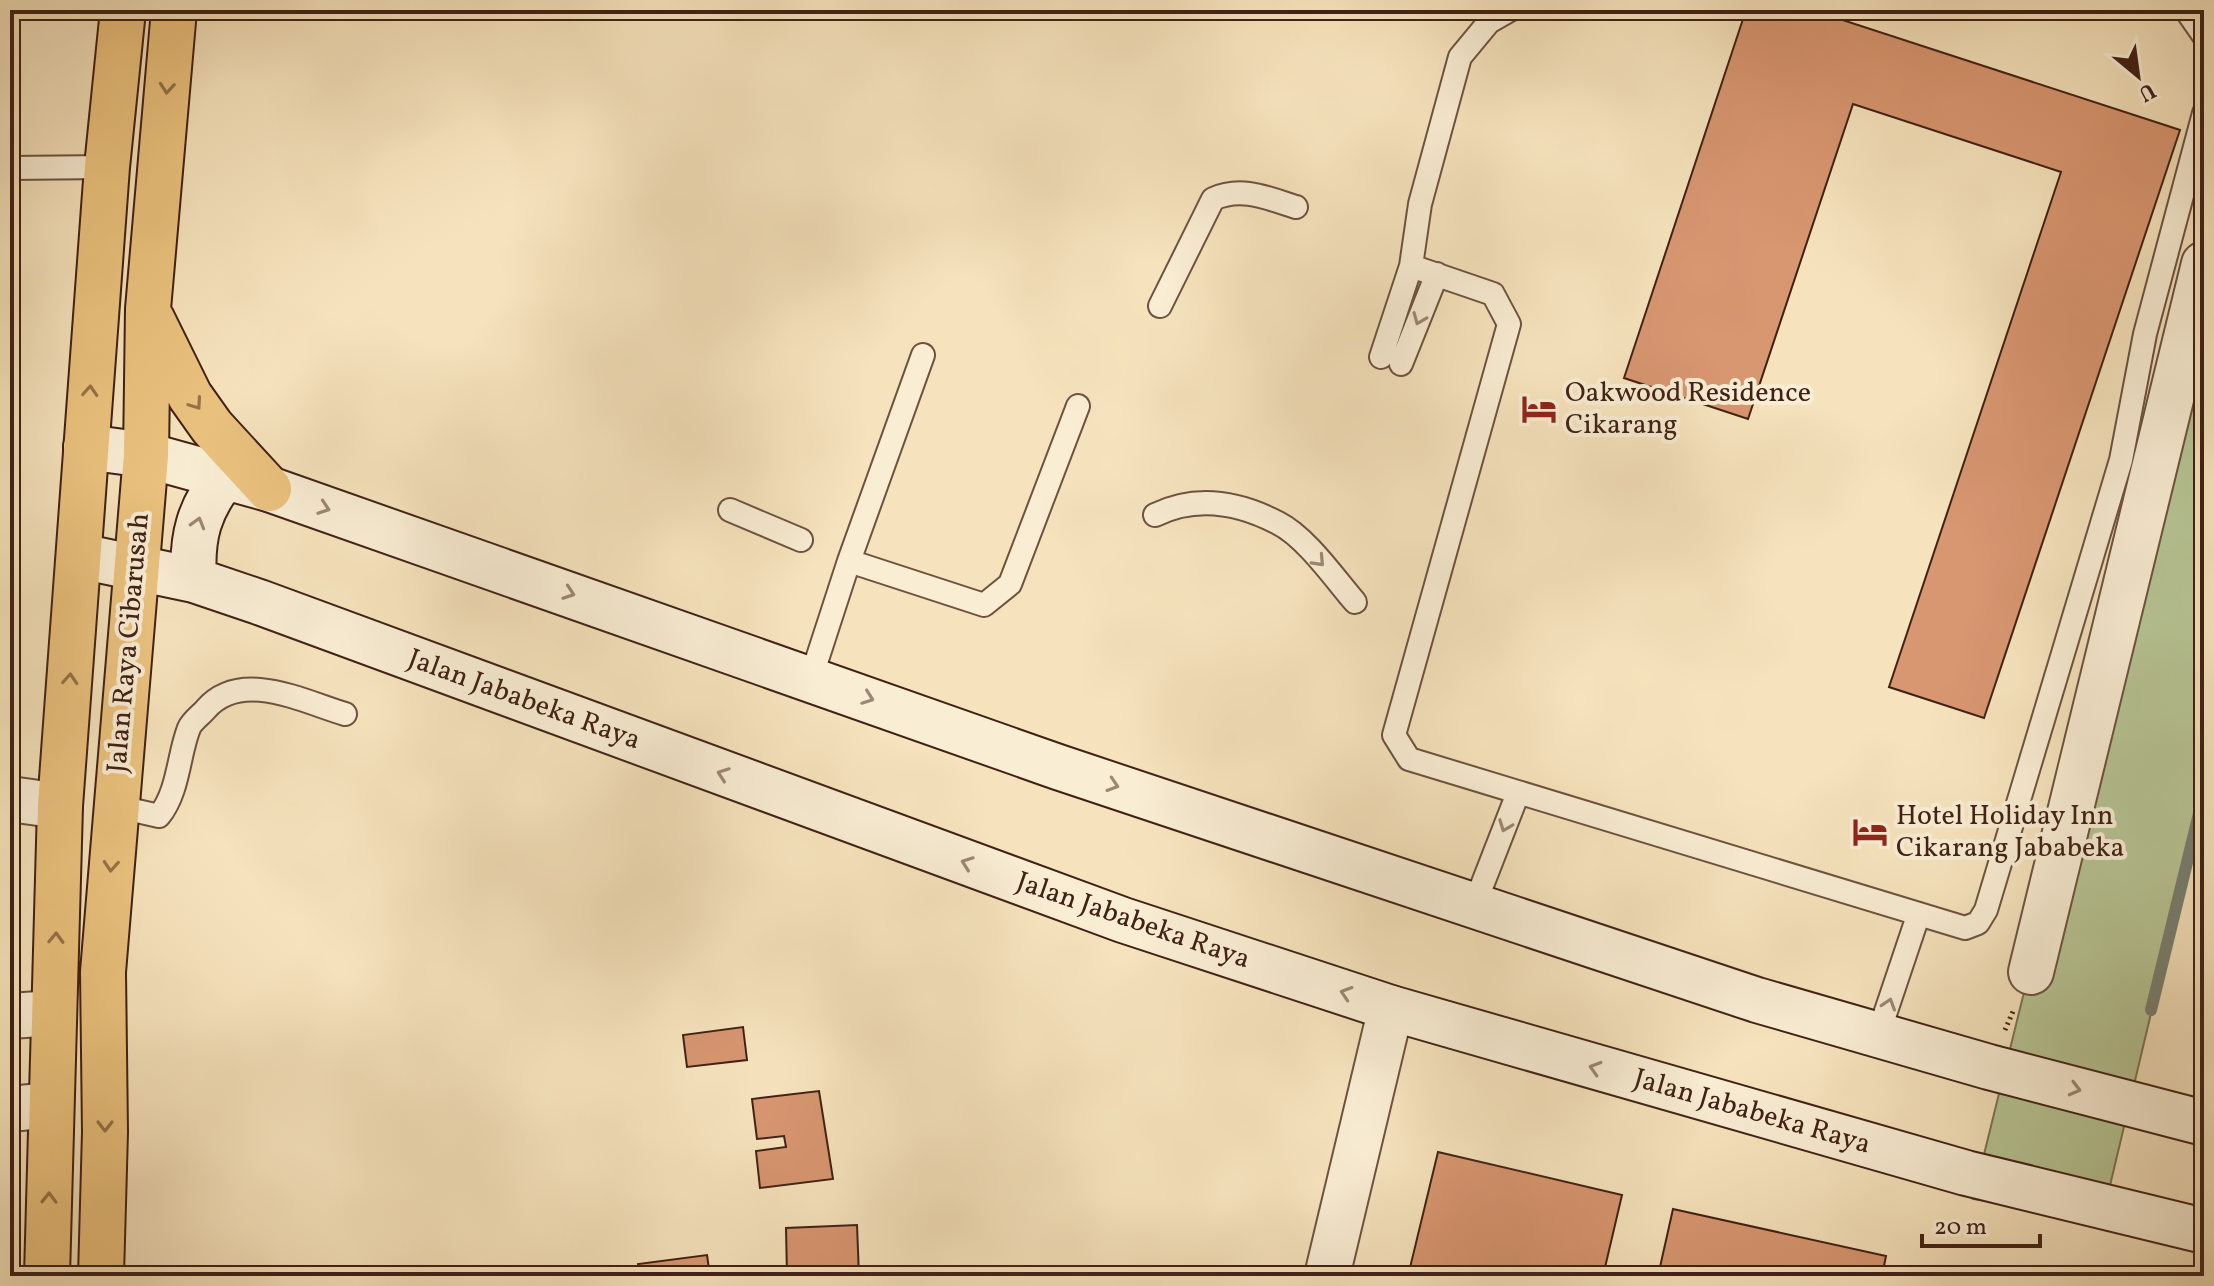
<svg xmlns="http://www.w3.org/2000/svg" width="2214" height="1286" font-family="Vollkorn,serif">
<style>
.green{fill:#b7c595;stroke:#7c7356;stroke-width:2}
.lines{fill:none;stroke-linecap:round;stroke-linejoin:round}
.stream{stroke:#787f71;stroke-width:12}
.building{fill:#d89671;stroke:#402116;stroke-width:2}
.service-casing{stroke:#6e5240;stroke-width:26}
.minor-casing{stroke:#6e5240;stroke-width:48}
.secondary-casing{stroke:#402116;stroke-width:48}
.primary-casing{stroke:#402116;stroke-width:48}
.path{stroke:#402116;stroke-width:5;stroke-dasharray:2 4;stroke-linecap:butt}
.service{stroke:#f9edd4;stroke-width:22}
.minor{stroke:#f9edd4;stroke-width:44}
.secondary{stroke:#f9edd4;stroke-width:44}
.primary{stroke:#ebc27e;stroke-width:44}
.oneway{stroke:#96724a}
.oneway2{stroke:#9c8775}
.labels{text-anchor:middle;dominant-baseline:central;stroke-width:8;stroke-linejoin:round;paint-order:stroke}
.poi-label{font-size:28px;fill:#402116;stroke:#f9edd4;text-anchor:start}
.street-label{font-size:28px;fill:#402116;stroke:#f9edd4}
</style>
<rect width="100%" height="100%" fill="#f6e3bd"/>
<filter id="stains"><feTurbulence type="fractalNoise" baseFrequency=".0025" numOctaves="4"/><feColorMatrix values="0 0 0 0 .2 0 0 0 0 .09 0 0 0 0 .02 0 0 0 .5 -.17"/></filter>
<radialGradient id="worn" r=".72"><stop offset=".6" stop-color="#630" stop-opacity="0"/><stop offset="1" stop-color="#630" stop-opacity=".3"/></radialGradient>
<path class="green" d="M2204,263V791L2102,1219L1973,1199Z"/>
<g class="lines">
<path class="stream" d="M2151,1010L2204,793"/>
</g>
<path class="building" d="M1746,10H1812L2180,130L1984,718L1889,687L2061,172L1853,104L1748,419L1624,378Z
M743,1027L747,1060L687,1067L683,1035Z
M819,1091L833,1179L760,1188L756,1151L786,1147L784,1136L757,1139L752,1099Z
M1438,1152L1622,1195L1603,1276H1408Z
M1673,1209L1886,1256L1882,1276H1658Z
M857,1225L859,1276H787L786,1228Z
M707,1255L710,1276H640L638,1264Z"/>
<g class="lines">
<g class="service-casing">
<path id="service" d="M1510,10L1489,22L1460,57L1420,204L1411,266L1493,294L1509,324L1394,735L1409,759L1965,928L1978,923L1986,910L2121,460L2145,334L2204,113
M2186,10L2204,36
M10,168L107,167
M1160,306L1213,199C1242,186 1267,198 1296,207
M1381,357L1411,266
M1401,364L1437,274
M730,510L801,540
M1155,515C1196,495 1238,502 1278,523C1306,537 1335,579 1355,602
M849,561L984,605L1010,584L1078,406
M811,678L849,561L923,355
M115,806L159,816C179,791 178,756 189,728C192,721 201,715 206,709C241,669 302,701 345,714
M1474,906L1518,793
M1878,1035L1918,916"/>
</g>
<g class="minor-casing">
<path id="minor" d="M10,799L60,806
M2031,972L2204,264
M10,1016L54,1013
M10,1109L51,1105
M1327,1276L1391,1008"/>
</g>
<g class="secondary-casing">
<path id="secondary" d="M86,447L146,455L269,489L1058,767L1757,1000L1989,1067L2204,1123
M80,556L194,580L259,602L1123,920L1391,1008L1966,1173L2204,1231
M194,580C191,537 199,508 226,475"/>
</g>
<g class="primary-casing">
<path id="primary" d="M152,319L190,396L212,427L269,489
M47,1276L60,806L107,167L123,10
M101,1276L105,1132L103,972L146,455L148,309L174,10"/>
</g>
<path class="path" d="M2005,1030L2014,1009"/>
<use href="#service" class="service"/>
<use href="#minor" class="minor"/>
<use href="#secondary" class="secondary"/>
<use href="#primary" class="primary"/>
</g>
<defs><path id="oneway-chevron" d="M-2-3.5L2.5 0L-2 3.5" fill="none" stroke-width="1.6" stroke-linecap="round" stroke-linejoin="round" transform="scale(2)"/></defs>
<g class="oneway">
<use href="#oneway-chevron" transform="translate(167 88) rotate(95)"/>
<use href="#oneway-chevron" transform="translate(90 391) rotate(-86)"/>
<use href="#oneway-chevron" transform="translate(196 404) rotate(55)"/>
<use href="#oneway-chevron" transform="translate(70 679) rotate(-86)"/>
<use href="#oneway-chevron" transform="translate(111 866) rotate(94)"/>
<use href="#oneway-chevron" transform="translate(56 938) rotate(-88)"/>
<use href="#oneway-chevron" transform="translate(105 1126) rotate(90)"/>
<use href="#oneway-chevron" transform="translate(49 1198) rotate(-89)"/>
</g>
<g class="oneway2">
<use href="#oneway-chevron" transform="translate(1419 319) rotate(112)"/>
<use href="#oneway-chevron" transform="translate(324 508) rotate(19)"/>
<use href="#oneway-chevron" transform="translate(198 523) rotate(-74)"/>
<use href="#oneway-chevron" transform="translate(1319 561) rotate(47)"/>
<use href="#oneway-chevron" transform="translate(569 593) rotate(19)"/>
<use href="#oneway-chevron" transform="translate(868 698) rotate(20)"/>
<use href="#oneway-chevron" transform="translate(723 774) rotate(-160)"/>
<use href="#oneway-chevron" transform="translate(1113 785) rotate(18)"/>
<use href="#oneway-chevron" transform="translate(1505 826) rotate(111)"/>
<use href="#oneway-chevron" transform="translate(967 863) rotate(-160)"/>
<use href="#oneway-chevron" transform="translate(1346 993) rotate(-162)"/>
<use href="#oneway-chevron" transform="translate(1889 1004) rotate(-72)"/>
<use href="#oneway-chevron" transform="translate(1595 1068) rotate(-163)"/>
<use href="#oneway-chevron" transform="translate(2075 1089) rotate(15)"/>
</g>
<defs>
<g id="hotel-bare" transform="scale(2.76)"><path d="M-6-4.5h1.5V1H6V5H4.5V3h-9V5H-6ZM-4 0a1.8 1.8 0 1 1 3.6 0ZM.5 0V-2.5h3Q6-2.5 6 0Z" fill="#8f2418" stroke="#f9edd4" stroke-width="2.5" paint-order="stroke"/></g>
</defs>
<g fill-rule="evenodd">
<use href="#hotel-bare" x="1539" y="409"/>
<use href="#hotel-bare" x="1870" y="832"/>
</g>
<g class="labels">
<g class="poi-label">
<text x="1565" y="393">Oakwood Residence<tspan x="1565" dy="32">Cikarang</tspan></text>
<text x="1896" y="816">Hotel Holiday Inn<tspan x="1896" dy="32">Cikarang Jababeka</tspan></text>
</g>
<g class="street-label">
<text transform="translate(129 643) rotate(-85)">Jalan Raya Cibarusah</text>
<text transform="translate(524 700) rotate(20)">Jalan Jababeka Raya</text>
<text transform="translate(1133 921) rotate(19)">Jalan Jababeka Raya</text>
<text transform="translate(1752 1112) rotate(16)">Jalan Jababeka Raya</text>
</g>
</g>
<rect width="2214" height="1286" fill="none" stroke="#f6e3bd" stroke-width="40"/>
<rect x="12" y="12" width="2190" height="1262" fill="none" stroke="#402116" stroke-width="4"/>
<rect x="20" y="20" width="2174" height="1246" fill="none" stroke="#402116" stroke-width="2"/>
<g transform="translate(2138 76) rotate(151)" stroke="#f9edd4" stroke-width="6" paint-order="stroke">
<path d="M0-6L14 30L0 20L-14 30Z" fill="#402116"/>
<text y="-12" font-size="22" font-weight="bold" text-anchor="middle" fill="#402116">U</text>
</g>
<path d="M1922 1234v12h118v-12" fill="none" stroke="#402116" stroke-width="4"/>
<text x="1934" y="1234" font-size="24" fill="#402116" stroke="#f9edd4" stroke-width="6" paint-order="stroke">20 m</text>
<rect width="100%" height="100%" filter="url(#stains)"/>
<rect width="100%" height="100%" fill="url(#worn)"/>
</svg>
